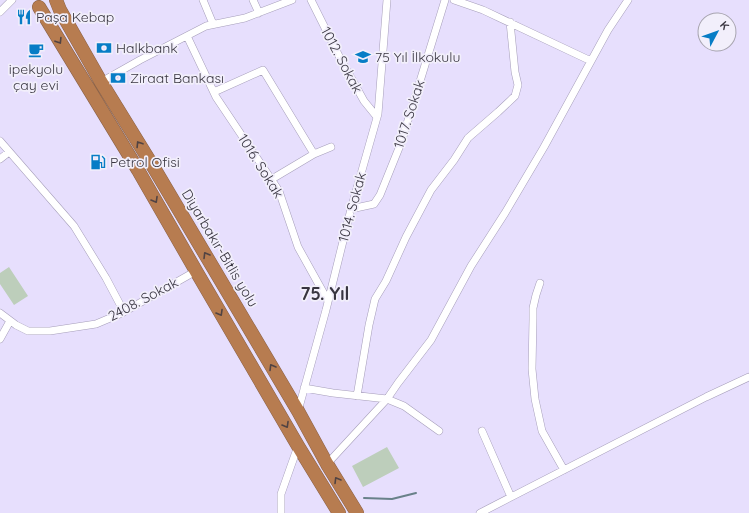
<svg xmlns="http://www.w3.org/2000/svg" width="749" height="513" font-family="Quicksand,sans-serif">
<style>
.green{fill:#bdcebb}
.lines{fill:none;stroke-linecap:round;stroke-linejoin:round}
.stream{stroke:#698189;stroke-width:2}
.street-casing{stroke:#a69eba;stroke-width:8}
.highway-casing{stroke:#8b634a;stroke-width:14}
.street{stroke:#fff;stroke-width:7}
.highway{stroke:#b77c50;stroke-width:13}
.oneway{stroke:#514343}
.labels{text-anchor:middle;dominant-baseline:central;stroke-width:3.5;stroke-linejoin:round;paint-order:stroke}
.poi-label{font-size:14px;fill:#383540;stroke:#f2effb;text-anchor:start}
.street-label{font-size:14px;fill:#383540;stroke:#f2effb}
.district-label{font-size:18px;font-weight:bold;fill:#383540;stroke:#f2effb}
</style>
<rect width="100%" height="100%" fill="#e7dffd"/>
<path class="green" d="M9,267L28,296L14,305L0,284V273Z
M387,447L399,468L363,487L352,466Z"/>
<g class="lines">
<path class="stream" d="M364,498L392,499L416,493"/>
<g class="street-casing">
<path id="street" d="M203,0L213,24
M253,0L259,13
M311,0L339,56L364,101L377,117
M454,0L483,10L591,61
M0,12L12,0
M187,36L216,97L279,191L298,247L328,301
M101,82L140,60L206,26L245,18L292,0
M214,92L263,70L314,154
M0,141L74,226L106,278L124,312
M0,159L9,152
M272,179L314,154L331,147
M351,209L374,204L380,195L401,143L445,0
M540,283L536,295L533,308V319L532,369L535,399L542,431L564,470
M0,313L16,325L28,331H50L96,324L122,313L196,271
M0,339L10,321
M304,388L333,393L387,399L404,406L439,431
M357,396L369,325L375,299L386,281L406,237L431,190L454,160L468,138L498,112L515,96L518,85L515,72L510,22
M298,411L326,310L351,209L378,114L387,0
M482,431L511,497
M327,464L387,399L398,383L431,340L471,266L505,213L544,147L608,30L628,0
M281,513V494L298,446
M480,513L706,397L749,377"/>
</g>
<g class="highway-casing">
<path id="highway" d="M56,0L60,10L101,82L154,168L298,411L327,464L357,513
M39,7L138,170L196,271L298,446L339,513"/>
</g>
<use href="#street" class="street"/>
<use href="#highway" class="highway"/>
</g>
<defs><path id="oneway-chevron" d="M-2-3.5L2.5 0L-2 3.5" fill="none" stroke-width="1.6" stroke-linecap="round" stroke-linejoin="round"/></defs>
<g class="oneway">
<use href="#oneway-chevron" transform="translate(59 41) rotate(58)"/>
<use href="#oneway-chevron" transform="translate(139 144) rotate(-122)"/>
<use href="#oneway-chevron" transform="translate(155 200) rotate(60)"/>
<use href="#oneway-chevron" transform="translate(206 255) rotate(-121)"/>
<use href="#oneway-chevron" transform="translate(220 313) rotate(60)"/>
<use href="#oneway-chevron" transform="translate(272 367) rotate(-121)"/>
<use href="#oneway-chevron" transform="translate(286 425) rotate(60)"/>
<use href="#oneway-chevron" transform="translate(337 480) rotate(-121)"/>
</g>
<defs>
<g id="restaurant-bare" transform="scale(1.2)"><path d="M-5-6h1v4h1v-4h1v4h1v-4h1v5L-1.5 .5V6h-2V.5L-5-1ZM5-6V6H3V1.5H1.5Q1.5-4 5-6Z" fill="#077dc6" stroke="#f2effb" stroke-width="2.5" paint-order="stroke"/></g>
<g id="bank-bare" transform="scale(1.2)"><path d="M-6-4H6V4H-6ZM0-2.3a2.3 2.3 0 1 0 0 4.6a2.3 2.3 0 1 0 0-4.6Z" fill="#077dc6" stroke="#f2effb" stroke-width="2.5" paint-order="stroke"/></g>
<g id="cafe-bare" transform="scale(1.2)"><path d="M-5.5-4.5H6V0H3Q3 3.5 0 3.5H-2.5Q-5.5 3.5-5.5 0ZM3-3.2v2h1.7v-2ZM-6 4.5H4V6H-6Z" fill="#077dc6" stroke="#f2effb" stroke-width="2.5" paint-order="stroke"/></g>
<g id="school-bare" transform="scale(1.2)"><path d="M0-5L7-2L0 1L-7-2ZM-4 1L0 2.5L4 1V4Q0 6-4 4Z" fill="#077dc6" stroke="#f2effb" stroke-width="2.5" paint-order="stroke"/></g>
<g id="fuel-bare" transform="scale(1.2)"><path d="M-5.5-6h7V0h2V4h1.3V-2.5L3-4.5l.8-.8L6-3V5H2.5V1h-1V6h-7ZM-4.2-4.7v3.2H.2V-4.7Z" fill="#077dc6" stroke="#f2effb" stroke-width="2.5" paint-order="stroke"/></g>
</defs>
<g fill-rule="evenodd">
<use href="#restaurant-bare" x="24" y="17"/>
<use href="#bank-bare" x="104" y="48"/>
<use href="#cafe-bare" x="36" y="50"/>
<use href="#school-bare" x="363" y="57"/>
<use href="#bank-bare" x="118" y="78"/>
<use href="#fuel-bare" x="98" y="162"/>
</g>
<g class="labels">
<g class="poi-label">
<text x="36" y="17">Paşa Kebap</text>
<text x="116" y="48">Halkbank</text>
<text x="375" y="57">75 Yıl İlkokulu</text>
<text x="36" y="69" text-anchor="middle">ipekyolu<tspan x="36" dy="16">çay evi</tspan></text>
<text x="130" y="78">Ziraat Bankası</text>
<text x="110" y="162">Petrol Ofisi</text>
</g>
<g class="street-label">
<text transform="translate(342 60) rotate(62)">1012. Sokak</text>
<text transform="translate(409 114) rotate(-72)">1017. Sokak</text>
<text transform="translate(261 166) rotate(58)">1016. Sokak</text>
<text transform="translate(352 207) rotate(-75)">1014. Sokak</text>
<text transform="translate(220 248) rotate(59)">Diyarbakır-Bitlis yolu</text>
<text transform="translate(143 299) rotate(-28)">2408. Sokak</text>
</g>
<g class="district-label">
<text x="325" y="293">75. Yıl</text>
</g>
</g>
<g transform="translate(717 32) rotate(49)"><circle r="19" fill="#f2effb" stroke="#a8a5b0"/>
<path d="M0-3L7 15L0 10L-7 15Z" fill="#077dc6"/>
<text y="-6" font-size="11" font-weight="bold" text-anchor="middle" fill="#383540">K</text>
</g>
</svg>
